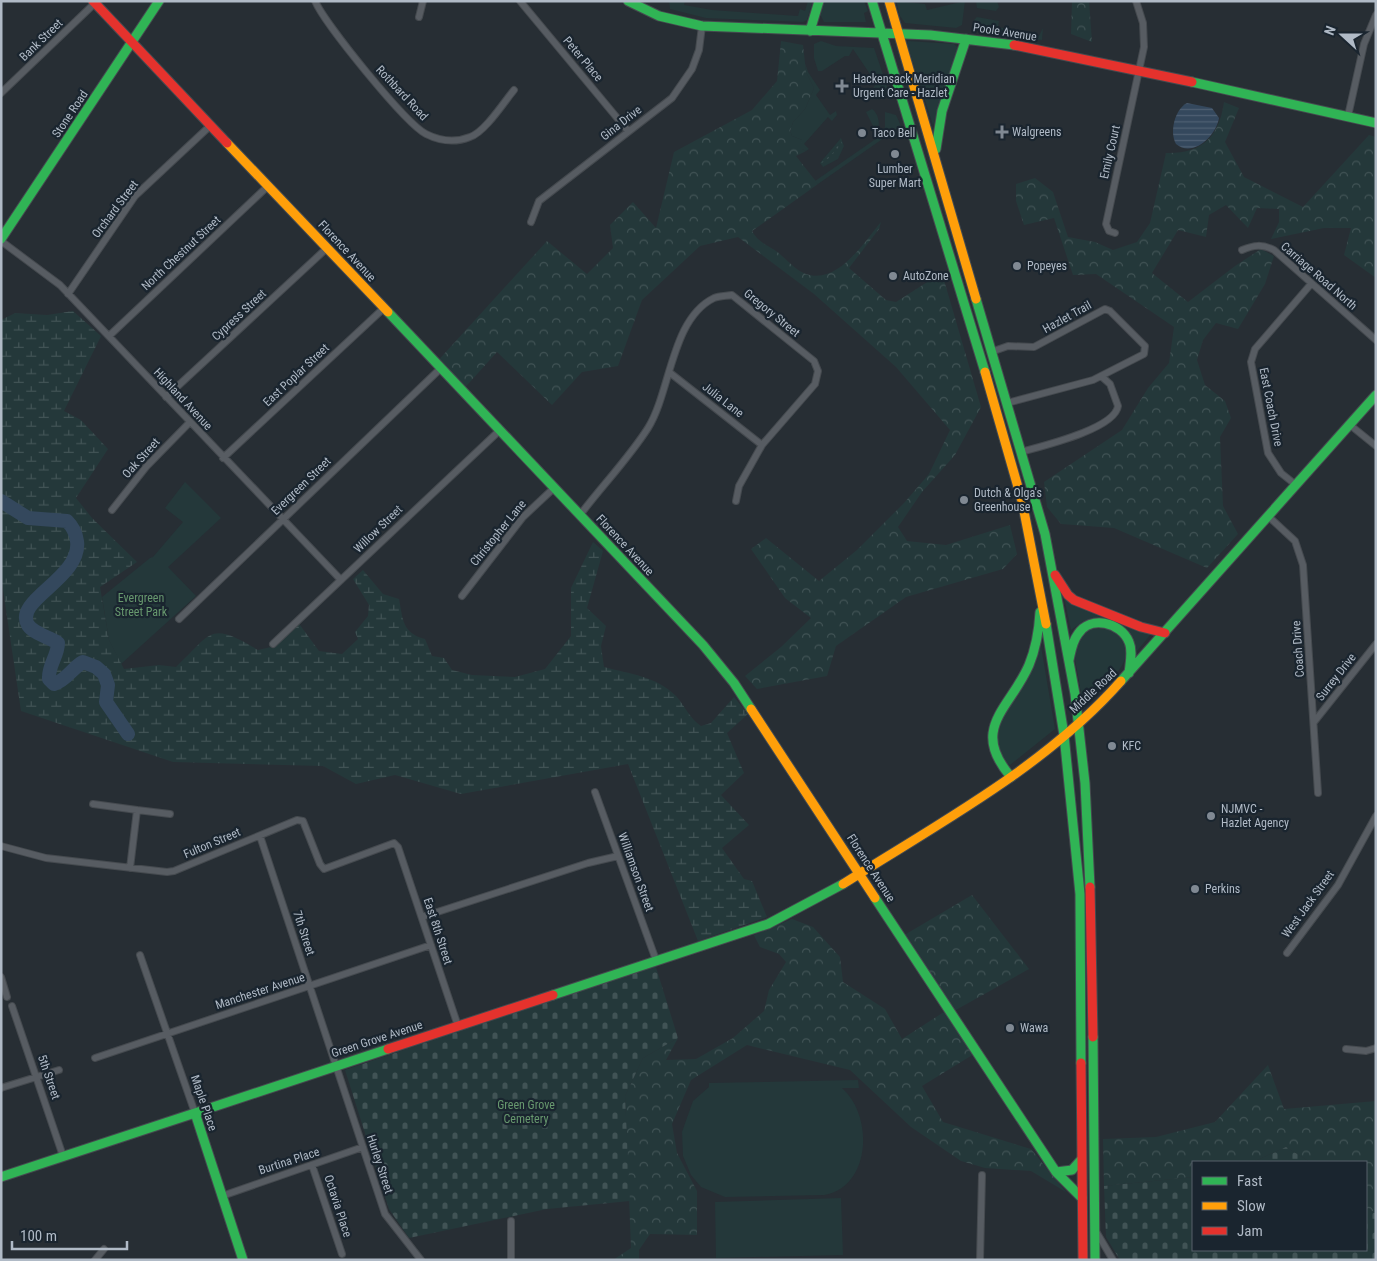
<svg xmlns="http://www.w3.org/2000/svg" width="1377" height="1261" font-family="'Roboto Condensed',sans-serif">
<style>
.green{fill:#24383a}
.forest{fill:url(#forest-crowns)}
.wetland{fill:url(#wetland-marsh)}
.cemetery{fill:url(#cemetery-stones)}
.garden{fill:url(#garden-dots)}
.water{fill:url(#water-rules)}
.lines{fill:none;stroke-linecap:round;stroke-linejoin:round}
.river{stroke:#34485d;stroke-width:14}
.street-casing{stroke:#454a4f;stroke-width:8}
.fast-casing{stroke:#454a4f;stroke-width:11}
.slow-casing{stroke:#454a4f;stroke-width:11}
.jam-casing{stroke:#454a4f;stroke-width:11}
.street{stroke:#575c62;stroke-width:6}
.fast{stroke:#30b455;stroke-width:9}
.slow{stroke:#ff9f0a;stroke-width:9}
.jam{stroke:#e5322d;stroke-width:9}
.poi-dot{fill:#808993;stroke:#1a252f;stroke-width:2}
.labels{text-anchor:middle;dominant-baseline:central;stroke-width:4.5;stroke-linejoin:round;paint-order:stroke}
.street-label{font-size:12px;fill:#b0bac6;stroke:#1a252f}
.poi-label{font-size:12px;fill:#b0bac6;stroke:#1a252f;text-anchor:start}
.park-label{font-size:12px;fill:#67986e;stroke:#1a252f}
</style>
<defs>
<pattern id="forest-crowns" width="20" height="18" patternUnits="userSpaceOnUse" patternTransform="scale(1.25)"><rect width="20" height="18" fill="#24383a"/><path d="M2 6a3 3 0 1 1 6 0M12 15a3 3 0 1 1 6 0" fill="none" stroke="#415355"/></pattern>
<pattern id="wetland-marsh" width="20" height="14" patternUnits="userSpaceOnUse" patternTransform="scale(1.25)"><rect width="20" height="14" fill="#24383a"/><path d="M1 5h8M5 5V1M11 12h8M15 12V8" fill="none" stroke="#415355"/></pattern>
<pattern id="cemetery-stones" width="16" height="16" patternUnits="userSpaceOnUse" patternTransform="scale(1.25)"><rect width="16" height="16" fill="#24383a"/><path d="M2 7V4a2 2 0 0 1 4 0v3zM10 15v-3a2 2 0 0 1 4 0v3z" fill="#415355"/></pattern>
<pattern id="garden-dots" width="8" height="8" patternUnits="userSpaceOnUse" patternTransform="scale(1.25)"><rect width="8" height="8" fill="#24383a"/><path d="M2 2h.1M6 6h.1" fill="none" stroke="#415355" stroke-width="1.8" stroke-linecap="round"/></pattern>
<pattern id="water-rules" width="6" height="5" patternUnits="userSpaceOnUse" patternTransform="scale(1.25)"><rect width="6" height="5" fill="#34485d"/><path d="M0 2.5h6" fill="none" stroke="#4f6073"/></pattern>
</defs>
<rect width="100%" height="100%" fill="#272e34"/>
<path class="green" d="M669,1H685L684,5L712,10L798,16L800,9L805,11L808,1H813L807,20L803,22L706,18L670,9Z
M822,1H864L868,11L864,13L866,22H824L820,14Z
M896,1L925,4L927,10L965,1L962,25L956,28L905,23L900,16Z
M976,1H997L999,7L996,11L977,8Z
M977,17L999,21L998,27L1039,36L1043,28L1042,40L977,30L974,25V20Z
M821,41L836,46L874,48L889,92L885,96L878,95L873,89L876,83L853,49L849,56H845L822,71H818L814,58V44Z
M908,41L954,44L957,47V59L933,125L907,44Z
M805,63L808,72L820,90L816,95L830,115L836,111L837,115L832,121L828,117L804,144L809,149L806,151L802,149V140L792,136L790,131L793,122L805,109L814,88L806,72Z
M872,109C879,114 881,126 876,132L866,112Z
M885,112L896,115L901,126L818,184L815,181L880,136L885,127Z
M841,138L844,146L838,159L823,167L820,163Z
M185,482L221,518L168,567L196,596L121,664L109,640L102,597L150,558L153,557L183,522L165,508Z
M1064,597L1102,616L1084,621L1071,630Z
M1124,625L1151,634L1137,651L1134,650L1123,627Z
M1109,628C1114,632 1121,636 1124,641C1136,666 1099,689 1083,704L1075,659L1076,641L1089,629Z
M1041,646L1055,729L1010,765C973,745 1028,671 1041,646Z
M858,1080L859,1088H842C874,1116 871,1187 824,1195L725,1197L701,1187L691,1175L683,1156L682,1132L693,1101L709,1087V1083Z
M841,1198L843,1255L716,1258L715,1202Z"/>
<path class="forest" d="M1072,1H1089L1092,42L1071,34Z
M781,41L803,45L806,72L814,88L805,109L793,122L790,131L792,136L802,140V149L806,151L796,156L818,184L752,231C760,245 770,245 781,255C789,262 797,271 806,274C838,285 864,242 881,222L879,229L849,268L886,300L896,302L932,279L944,280L981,407L955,455L922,492L898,527L907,541L946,545L1010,525L1017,554L1003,569L906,597L836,646L827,676L757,689L745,676L781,647L811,618L785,598L751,549L766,538L819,581L857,550L904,503L929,474L950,430L896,367L814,294L738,237L700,246L642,300L618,366L582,372L552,405L497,352L460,393L434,365L547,241L587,274L613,248L610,225L633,202L656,228L674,152L752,110L777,81Z
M1224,102L1239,108L1225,142L1244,177L1303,207L1369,135L1376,137V278L1344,255L1351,228H1324L1271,239L1279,222V209L1257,208L1248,228L1226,205L1209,215L1206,237L1178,230L1152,273L1188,302L1235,266L1261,249L1274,256L1265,284L1238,329L1216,323L1203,340L1197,360L1205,385L1225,401L1231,418L1220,437L1223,506L1238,534L1207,568L1114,528L1061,524L1047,507L1044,482L1122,430L1148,388L1169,363L1174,327L1096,274L1073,275L1054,218L1024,225L1016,201V184L1035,178L1053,192L1068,237L1095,242L1113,250L1137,242L1150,223L1166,153C1202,154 1219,137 1224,102Z
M972,895L1029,969L954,1011L974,1054L922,1086L943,1122L1031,1149L1066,1192L1031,1171L985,1168L961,1161L911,1127L850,1070L747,1045L691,1080L672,1124L677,1153L697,1191V1235L650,1234L639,1250V1260H613L631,1248L625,1096L643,1058L678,1038L666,1060L696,1059L733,1038L764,1011L769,990L786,962L779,954L760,947L754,935L792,919L813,927L840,957L843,982L885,1009L902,1039L947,1010L901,937Z
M1268,1065L1284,1109L1376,1101V1214L1366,1207V1162H1310L1286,1147L1253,1162H1193V1177L1104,1186L1103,1139L1156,1137L1215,1122Z"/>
<path class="wetland" d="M73,311L101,336L64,411L81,420L108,449L76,498L92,518L137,562L100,587L109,640L124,669L159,665L176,667C213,632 209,621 258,650L271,647L297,621L319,651L342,654L358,639L355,632L368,616L369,605L353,579L363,570L383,594L399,599C403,619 402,633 425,639L432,656L444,658L452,670L472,675L515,677L545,669L571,636V588L593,542L603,551L587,608L606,626L601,646L604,667C630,674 656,676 676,696C685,706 690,719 701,726L711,723L734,697L748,714L727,733L744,773L721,795L749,825L722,848L744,879L752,881L767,917L698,941L628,764L461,794L395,775L356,784L323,766L173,762L21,711L1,576V320L15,313L47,315Z"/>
<path class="cemetery" d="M655,964L678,1038L643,1058L625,1096L630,1201L547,1209L409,1238L389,1209L345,1070Z
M1286,1147L1310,1162H1253Z
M1193,1177V1250H1366V1207L1376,1214V1260H1120L1106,1237L1104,1186Z"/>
<path class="garden" d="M841,138L843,148L838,147L835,157L821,163L824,158L826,159L834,152Z"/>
<path class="water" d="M1187,103L1212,108L1219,118C1216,136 1193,158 1176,144C1169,132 1175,109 1187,103Z"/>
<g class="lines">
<path class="river" d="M1,501L28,518L67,521C73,527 76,533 77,541C82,578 13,600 28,625C34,634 49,637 58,643C58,656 48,665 49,679L54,684C67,680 72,668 83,662L96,667L104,674L108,685L106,702L128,734"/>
<g class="street-casing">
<path id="street" d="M315,1C325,24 405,123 426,134C440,141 455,143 470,137C485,132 504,102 514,90
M520,1L628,131
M419,17L423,1
M1,93L95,3
M1348,116L1364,44L1376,15
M531,222L539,201L672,98L692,69L699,50L702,26
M1115,233L1109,231L1106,224L1144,47L1143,23L1136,1
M1,241L60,285L341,580
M1242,250C1254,245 1262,244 1274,250L1376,340
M68,294L135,196L211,125
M109,336L268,186
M991,352L1008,346L1034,347L1105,309L1110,311L1145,346L1144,354L1093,380L1007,403
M669,372L762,445
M166,397L327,248
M1350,425L1376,446
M1021,452C1042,446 1115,429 1118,406L1110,384L1101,376
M223,458L384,308
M1296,485L1281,473L1268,453L1251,362L1255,349L1311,284
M112,510L146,467L190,422
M580,515C601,487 629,458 648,428C671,391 671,319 714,298C719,296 727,296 732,295L814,361L818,371L815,384L762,445L739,486L736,501
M1269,517L1295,541L1303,565L1318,793
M462,596L523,517L554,488
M179,619L440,369
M273,644L499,431
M1314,722L1376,644
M595,792L656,960
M93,804L137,810L130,868
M137,810L170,814
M260,836L385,1214L421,1260
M1,846L46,858L167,872L174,871L297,820L303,821L320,864L324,869L394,843L398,847L458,1026
M422,917L588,863L618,856
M1287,953L1338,885L1376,816
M140,955L195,1113
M1,977L7,997
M12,1006L63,1156
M1346,1049L1366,1051L1376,1048
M95,1058L431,945
M1,1088L59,1070
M312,1165L342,1254
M222,1196L363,1147
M1097,1233L1113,1260
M95,1260L104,1249
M511,1260V1221
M980,1260L982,1175"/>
</g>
<g class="fast-casing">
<path id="fast" d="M628,1L659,16L702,26L930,35L1014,45
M872,1L985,372
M810,31L819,1
M1192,82L1376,123
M936,149L942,111L966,39
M1,239L159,1
M976,299L1045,534L1075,694L1085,783L1090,887
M388,312L703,645L734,683L751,709
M1046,624L1064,735L1080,894L1081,1063
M1069,660C1071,651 1072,642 1078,634C1090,615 1121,622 1129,642C1133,651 1130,663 1129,673
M1121,681L1376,395
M1011,777C969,728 1010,709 1029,665C1036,648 1039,630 1040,612
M875,898L1056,1172
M553,995L768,924L843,884
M1093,1037L1095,1260
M1056,1172L1082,1198
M1056,1172L1072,1170L1081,1160
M1,1177L195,1113
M243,1260L195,1113L388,1049"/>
</g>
<g class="slow-casing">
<path id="slow" d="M889,1L976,299
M227,143L388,312
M985,372L1022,501L1046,624
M751,709L875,898
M843,884C939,823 1045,767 1121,681"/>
</g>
<g class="jam-casing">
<path id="jam" d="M93,1L227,143
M1014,45L1192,82
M1055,575L1068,595L1074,600L1141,627L1165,633
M1090,887L1093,1037
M388,1049L553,995
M1081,1063L1083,1260"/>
</g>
<use href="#street" class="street"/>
<use href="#fast" class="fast"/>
<use href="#slow" class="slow"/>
<use href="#jam" class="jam"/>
</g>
<g class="poi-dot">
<path d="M839.5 78.5h5v5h5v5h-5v5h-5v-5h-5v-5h5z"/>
<path d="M999.5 124.5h5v5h5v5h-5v5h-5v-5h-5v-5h5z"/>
<circle cx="862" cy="133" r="5"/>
<circle cx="895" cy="154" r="5"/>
<circle cx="1017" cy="266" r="5"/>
<circle cx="893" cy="276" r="5"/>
<circle cx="964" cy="500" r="5"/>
<circle cx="1112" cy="746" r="5"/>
<circle cx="1211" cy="816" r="5"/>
<circle cx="1195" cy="889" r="5"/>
<circle cx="1010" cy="1028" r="5"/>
</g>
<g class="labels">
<g class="street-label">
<text transform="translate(1005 32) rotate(9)">Poole Avenue</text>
<text transform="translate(41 40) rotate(-44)">Bank Street</text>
<text transform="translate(583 59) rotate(50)">Peter Place</text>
<text transform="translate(402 93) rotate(47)">Rothbard Road</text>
<text transform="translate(70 114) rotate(-56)">Stone Road</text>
<text transform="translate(621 123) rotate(-38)">Gina Drive</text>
<text transform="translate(1110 152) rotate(-77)">Emily Court</text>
<text transform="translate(115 209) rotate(-53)">Orchard Street</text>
<text transform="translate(347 251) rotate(47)">Florence Avenue</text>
<text transform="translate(181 253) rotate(-43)">North Chestnut Street</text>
<text transform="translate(1319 276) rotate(41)">Carriage Road North</text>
<text transform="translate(772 313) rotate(39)">Gregory Street</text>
<text transform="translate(239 315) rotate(-43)">Cypress Street</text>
<text transform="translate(1067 317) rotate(-29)">Hazlet Trail</text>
<text transform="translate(296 375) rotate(-43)">East Poplar Street</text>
<text transform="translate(183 399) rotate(47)">Highland Avenue</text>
<text transform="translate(723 400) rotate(38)">Julia Lane</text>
<text transform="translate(1271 407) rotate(79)">East Coach Drive</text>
<text transform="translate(141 458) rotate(-48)">Oak Street</text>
<text transform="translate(301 486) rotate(-44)">Evergreen Street</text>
<text transform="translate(378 529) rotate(-44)">Willow Street</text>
<text transform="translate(498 533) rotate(-51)">Christopher Lane</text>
<text transform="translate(625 545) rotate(47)">Florence Avenue</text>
<text transform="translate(1298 649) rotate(-94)">Coach Drive</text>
<text transform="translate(1336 677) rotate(-52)">Surrey Drive</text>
<text transform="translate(1093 691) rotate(-43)">Middle Road</text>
<text transform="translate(212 843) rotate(-23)">Fulton Street</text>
<text transform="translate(871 868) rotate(57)">Florence Avenue</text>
<text transform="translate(636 872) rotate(70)">Williamson Street</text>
<text transform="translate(1308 904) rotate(-54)">West Jack Street</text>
<text transform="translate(438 931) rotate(72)">East 8th Street</text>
<text transform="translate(304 933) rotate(72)">7th Street</text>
<text transform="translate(260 991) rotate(-18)">Manchester Avenue</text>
<text transform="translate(377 1039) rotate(-18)">Green Grove Avenue</text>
<text transform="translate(49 1077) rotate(71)">5th Street</text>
<text transform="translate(204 1103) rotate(71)">Maple Place</text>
<text transform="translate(289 1161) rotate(-18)">Burtina Place</text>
<text transform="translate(380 1164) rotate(72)">Hurley Street</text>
<text transform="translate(338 1206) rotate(72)">Octavia Place</text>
</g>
<g class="poi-label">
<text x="853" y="79">Hackensack Meridian<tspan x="853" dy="14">Urgent Care - Hazlet</tspan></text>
<text x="1012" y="132">Walgreens</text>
<text x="872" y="133">Taco Bell</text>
<text x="895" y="169" text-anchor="middle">Lumber<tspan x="895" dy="14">Super Mart</tspan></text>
<text x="1027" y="266">Popeyes</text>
<text x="903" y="276">AutoZone</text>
<text x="974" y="493">Dutch &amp; Olga's<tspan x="974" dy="14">Greenhouse</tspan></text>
<text x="1122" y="746">KFC</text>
<text x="1221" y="809">NJMVC -<tspan x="1221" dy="14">Hazlet Agency</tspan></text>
<text x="1205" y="889">Perkins</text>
<text x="1020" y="1028">Wawa</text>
</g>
<g class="park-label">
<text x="141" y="598">Evergreen<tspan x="141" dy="14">Street Park</tspan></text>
<text x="526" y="1105">Green Grove<tspan x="526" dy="14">Cemetery</tspan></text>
</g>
</g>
<rect width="1377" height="1261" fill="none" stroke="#b0bac6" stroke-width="5"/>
<rect x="1192" y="1161" width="175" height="90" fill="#1a252f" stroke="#56616b"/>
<rect x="1202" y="1177" width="25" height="8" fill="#30b455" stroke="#56616b"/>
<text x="1237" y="1186" font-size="15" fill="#b0bac6">Fast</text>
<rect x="1202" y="1202" width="25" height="8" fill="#ff9f0a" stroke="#56616b"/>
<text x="1237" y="1211" font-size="15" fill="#b0bac6">Slow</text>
<rect x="1202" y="1227" width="25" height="8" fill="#e5322d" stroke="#56616b"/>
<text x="1237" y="1236" font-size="15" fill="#b0bac6">Jam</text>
<g transform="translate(1342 35) rotate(291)" stroke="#1a252f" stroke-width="4" paint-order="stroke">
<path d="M0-4L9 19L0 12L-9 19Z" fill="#b0bac6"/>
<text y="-8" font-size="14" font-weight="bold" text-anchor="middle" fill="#b0bac6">N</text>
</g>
<path d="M12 1241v8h115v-8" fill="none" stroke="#b0bac6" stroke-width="2.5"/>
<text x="20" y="1241" font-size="15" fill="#b0bac6" stroke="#1a252f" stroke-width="4" paint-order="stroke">100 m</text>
</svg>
